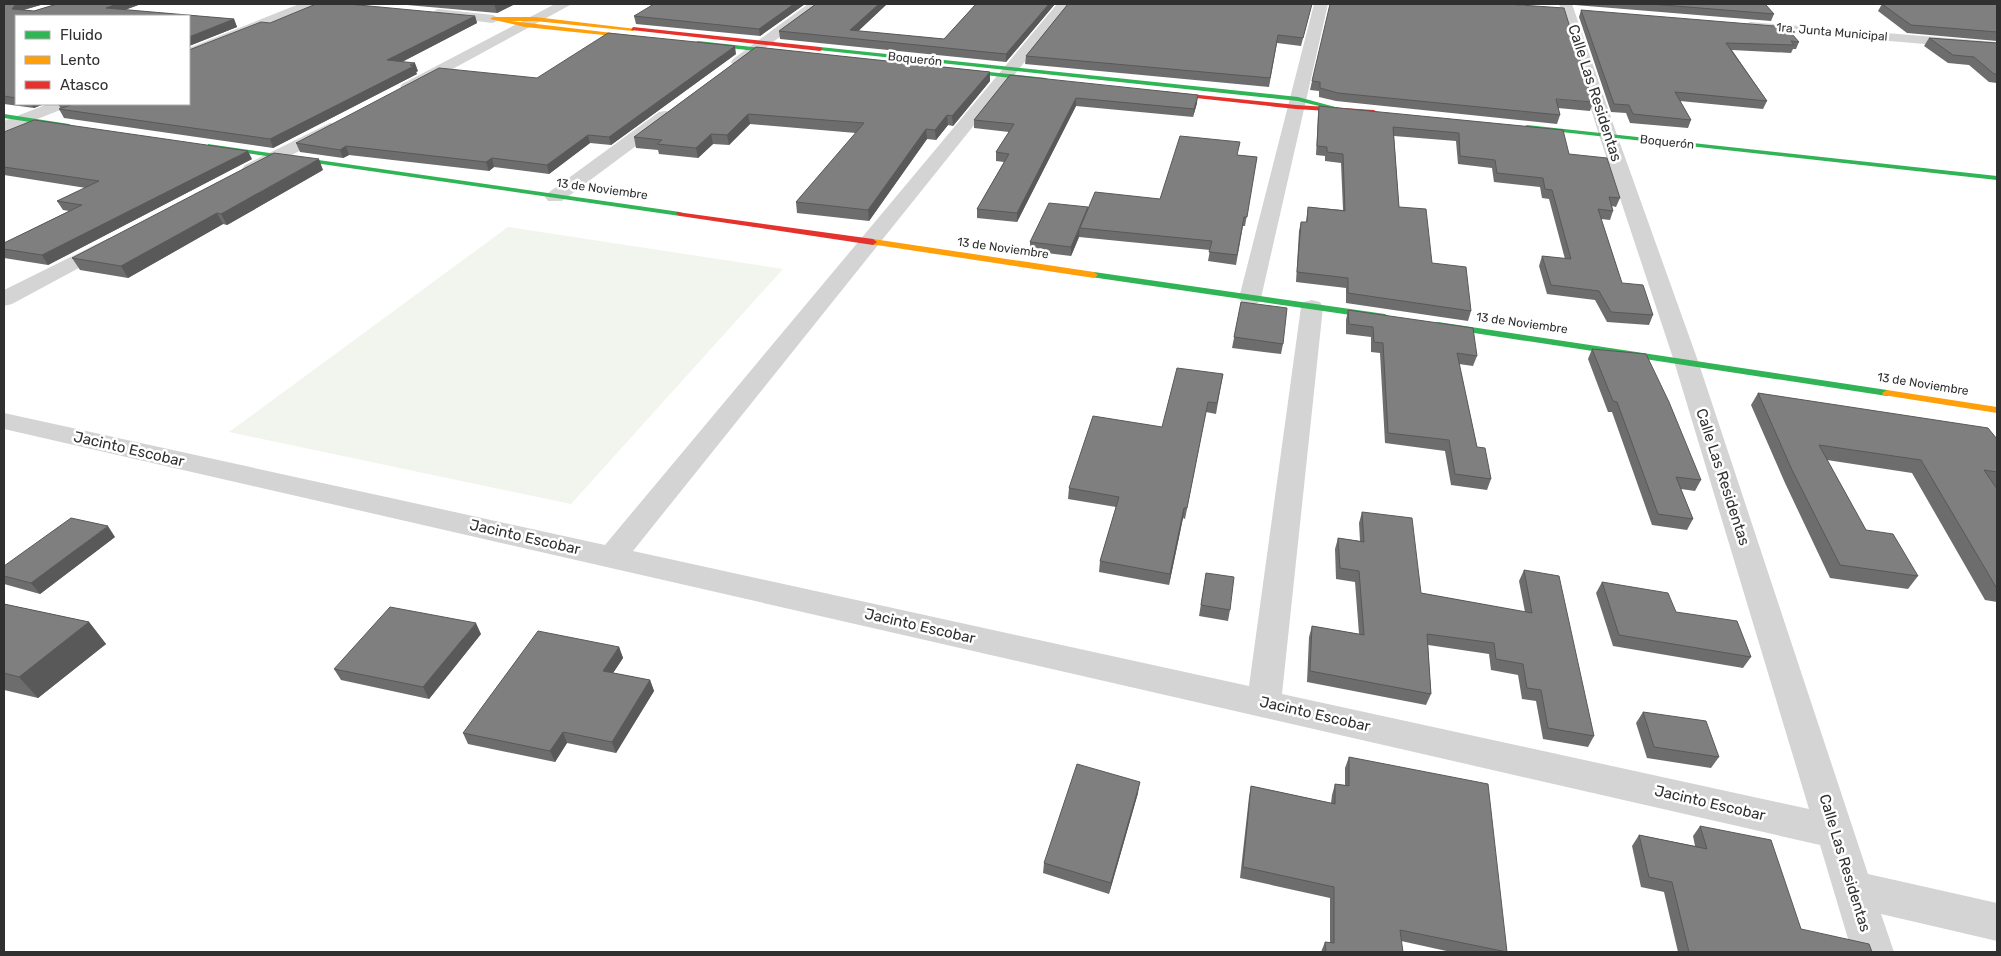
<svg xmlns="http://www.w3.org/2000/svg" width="2001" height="956" font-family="Rubik,sans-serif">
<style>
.green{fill:#f1f5ed}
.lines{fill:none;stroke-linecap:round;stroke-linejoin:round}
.street{fill:#d4d4d4;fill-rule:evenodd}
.fast{fill:#30b455;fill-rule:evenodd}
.slow{fill:#ff9f0a;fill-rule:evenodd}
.jam{fill:#e5322d;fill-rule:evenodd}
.wall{fill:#6d6d6d}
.shaded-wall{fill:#595959}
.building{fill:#7f7f7f;stroke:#595959}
.labels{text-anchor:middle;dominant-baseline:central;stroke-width:5;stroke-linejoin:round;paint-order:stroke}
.far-street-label{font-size:12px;fill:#303030;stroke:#fff}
.street-label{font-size:15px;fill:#303030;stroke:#fff}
</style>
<rect width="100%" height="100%" fill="#fff"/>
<path class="green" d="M508,227L783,269L571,504L229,432Z"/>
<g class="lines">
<path class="street" d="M299,4H317L315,7L189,57V48Z
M555,4H572L414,90L408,92L400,87L402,84Z
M808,4H823L743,65H733L731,62L733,59Z
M1057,4H1071L633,551L1249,686L1301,307L1304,302L1312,300L1320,302L1323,307L1282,694L1809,809L1674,361L1599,135L1559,4H1572L1617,135L1698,361L1868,874L1997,903V941L1881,914L1894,952H1852L1820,845L4,429V413L605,545Z
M1314,4H1328L1261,298L1258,303L1250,305L1242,303L1239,298Z
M438,9L493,15L500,19L493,23L433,16L431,13Z
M1750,22L1997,42V50L1745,29L1743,26Z
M48,104H70L68,107L4,132V121Z
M665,111L671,112L673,116L671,120L562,201H548L545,197L548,193L659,112Z
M330,123L336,124L338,128L336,132L257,173H245L242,169L245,165Z
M109,238L116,240L119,244L116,248L12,304L4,306V290Z"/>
<path class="fast" d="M698,41L790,51L793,53L790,55L696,44V42Z
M820,47L1298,97L1339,108L1336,110L1298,101L818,50V48Z
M952,68L1046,78L1049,80L1046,82L950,71L949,70Z
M4,114L69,124L72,126L69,128L4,118Z
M1527,125L1997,176V180L1525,128V126Z
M208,144L680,212L684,214L680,216L211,148H208Z
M1094,272L1385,314L1390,317L1385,320L1091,277L1090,275Z
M1438,322L1887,390L1892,393L1887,396L1435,327L1433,325Z"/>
<path class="slow" d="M535,17L636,29L633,31L535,21H511L646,37L643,39L525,27L490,19L493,17Z
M873,239L1094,272L1098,275L1094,278L870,244V240Z
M1887,390L1997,407V413L1883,395L1882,393Z"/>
<path class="jam" d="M633,27L820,47L823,49L820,51L631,30Z
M1161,91L1296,105L1374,110L1377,112L1374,114L1296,109L1159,94V92Z
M677,212L873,239L877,242L873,245L680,216L676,214Z"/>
</g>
<path class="wall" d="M4,4H44L24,10L34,11L57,4H141L125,10L234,19L237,27L189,46V16H16V104H44L34,108L4,104Z
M396,4H515L497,13Z
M805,4L760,36L636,24L634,16Z
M816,4H887L858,31L944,39L976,4H1055L1006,62L780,39L779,31Z
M1068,4H1312L1301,46L1277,43L1269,87L1025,64L1026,56Z
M1574,4H1765L1774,14L1771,21L1575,5Z
M1882,4H1997V41L1907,33L1878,11Z
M1581,10L1799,42L1796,49H1793L1791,53L1732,50L1767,101L1763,109L1680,101L1691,120L1688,128L1630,123L1626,113L1611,112L1579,17Z
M475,16L477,23L402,62L418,71L416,72L417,74L273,148L64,118L59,109H61L58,104H189L270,23Z
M1929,38L1997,43V83L1989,82L1969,65L1948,63L1924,46Z
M756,47L990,72V81L953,126L948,125L936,140L927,139L869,221L797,213L796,202L856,133L750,124L729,145L713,144L698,158L659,154L658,150L636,148L634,137Z
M736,54L611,145L590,143L549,174L494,167L489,171L349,155L343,158L300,152L296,143L537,78Z
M1010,75L1197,103L1193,117L1076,106L1017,222L977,218V209L1004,162L996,161V152L1009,132L974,128V120Z
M1312,81L1593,102L1590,111L1558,108L1560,115L1557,124L1336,101L1319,97V91L1310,90Z
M1319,106L1569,154L1620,198L1616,207L1612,206L1613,211L1610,220L1601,219L1622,283L1653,315L1649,325L1607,322L1595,300L1547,294L1539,266L1542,256L1565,259L1549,199L1542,198L1540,187L1494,182L1492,168L1458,164L1456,141L1394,136L1399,207L1432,263L1471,311L1468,321L1346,303V288L1296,282L1299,231L1301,222H1306L1308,207L1343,210L1341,163L1325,161V156L1316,155L1318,114Z
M4,132L252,159L48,265L4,258V243L69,211L63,210L57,201L86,188L4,175Z
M1238,155L1257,157L1245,226H1243L1236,265L1208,261L1210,250L1079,237L1071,256L1030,251V242L1088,207L1160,199Z
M323,170L227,225L223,224L128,278L80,270L72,258Z
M1241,302L1283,344L1281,354L1232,348Z
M1348,310L1477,356L1473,366L1459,364L1477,447L1491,479L1487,490L1451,485L1445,451L1385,443L1380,353L1371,352V337L1346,334V320Z
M1592,349L1701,480L1695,491L1681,489L1693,519L1687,530L1652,525L1612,412H1608L1588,359Z
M1223,374L1216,414L1206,412L1185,519L1183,518L1169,585L1099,572L1100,561L1116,507L1068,499L1069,488L1162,427Z
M1758,393L1997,439V486H1995L1997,489V602L1985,600L1912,473L1827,460L1866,530L1918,576L1908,589L1830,578L1785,483L1751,405Z
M1362,512L1421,593L1525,612L1519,581L1524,570L1594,736L1588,747L1543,739L1536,701L1522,699L1518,675L1491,670L1489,654L1428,645L1431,694L1426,705L1307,682L1309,637L1312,626L1359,634L1355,582L1336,579L1335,549L1338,538L1360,541L1359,523Z
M115,537L40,594L4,584V566Z
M1206,573L1230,610L1228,621L1199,616Z
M1602,582L1676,612L1751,657L1743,668L1613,646L1596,593Z
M4,604L89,622L106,644L38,698L4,690Z
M481,634L429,699L341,680L334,669Z
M619,647L623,658L613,673L650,680L654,691L616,753L567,743L555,762L468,744L463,733Z
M1643,712L1719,757L1711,768L1647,758L1636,723Z
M1349,757L1507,952H1451L1401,941L1403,952H1321L1325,942L1330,943V898L1240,878L1249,797L1251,786L1331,803L1332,795L1335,784L1345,785V768Z
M1138,793L1109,894L1043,873L1044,863Z
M1700,826L1801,929L1872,952H1678L1664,892L1641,887L1632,846L1639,835L1695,846L1693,836Z"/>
<path class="shaded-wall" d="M15,4H44L19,11L12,9Z
M117,4H141L110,15L106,8Z
M494,4H515L497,13Z
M794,4H805L760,36L759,29Z
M879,4H887L851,38L850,30Z
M1049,4H1055L1006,62V54Z
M475,16L477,23L390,68L387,60Z
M234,19L237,27L189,46V37Z
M735,46L736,54L611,145L609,137Z
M415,63L418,71L416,72L417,74L273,148L270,139Z
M990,72V81L953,126L952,116Z
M1198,95L1197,103L1193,117L1194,109Z
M1076,98V106L1017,222V213Z
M31,104H44L34,108Z
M748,114L750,124L729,145L727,135Z
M947,115L948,125L936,140L935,130Z
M926,129L927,139L869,221L868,210Z
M711,134L713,144L698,158L696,148Z
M588,135L590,143L549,174L547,165Z
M346,146L349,155L343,158L340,150Z
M248,151L252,159L48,265L42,255Z
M492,158L494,167L489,171L486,162Z
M319,159L323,170L227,225L221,214Z
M217,213L223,224L128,278L121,266Z
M1080,228L1079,237L1071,256V247Z
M1184,508L1183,518L1169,585L1170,574Z
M108,526L115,537L40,594L31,583Z
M89,622L106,644L38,698L19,677Z
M476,623L481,634L429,699L423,687Z
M619,647L623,658L607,682L603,671Z
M650,680L654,691L616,753L612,742Z
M563,732L567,743L555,762L550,751Z
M1140,782L1138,793L1109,894L1111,883Z"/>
<path class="building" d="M4,4H16L12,9L34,11L57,4H117L106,8L234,19L189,37V16H16V98L4,96Z
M316,4H348L475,16L387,60L415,63L410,65L414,66L270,139L59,109L71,105L65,104H189V50L261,22L270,23Z
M654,4H794L759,29L634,16Z
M816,4H879L850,30L944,39L976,4H1049L1006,54L779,31Z
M1068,4H1312L1303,38L1278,35L1270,78L1026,56Z
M1330,4H1506L1564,8L1593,102L1556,99L1560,115L1338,93L1320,88V82L1312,81Z
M1651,4H1765L1774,14Z
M1882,4H1997V32L1911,25Z
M1581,10L1786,27L1799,42L1791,41L1794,45L1726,43L1767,101L1675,92L1691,120L1633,114L1629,105L1614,104Z
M608,33L735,46L609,137L588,135L547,165L492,158L486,162L346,146L340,150L296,143L439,68L537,78Z
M1929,38L1997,43V74H1994L1974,57L1953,55Z
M756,47L990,72L952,116L947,115L935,130L926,129L868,210L796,202L864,123L748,114L727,135L711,134L696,148L657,144L662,140L634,137Z
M1010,75L1198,95L1194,109L1076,98L1017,213L977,209L1009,154L996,152L1014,124L974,120Z
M1319,106L1563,130L1569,154L1607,158L1620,198L1609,197L1613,211L1598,209L1622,283L1643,285L1653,315L1611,312L1599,291L1551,285L1542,256L1571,259L1552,190L1545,189L1543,178L1497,173L1495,160L1460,156L1459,133L1393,127L1399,207L1426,209L1432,263L1466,267L1471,311L1348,293V278L1297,272L1301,222H1307L1308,207L1345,211L1343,154L1327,152V147L1317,146Z
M34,120L248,151L42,255L4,249V243L82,205L57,201L99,181L4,167V132Z
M1180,136L1240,142L1237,155L1257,157L1247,217H1244L1237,255L1209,252L1212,241L1080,228L1095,192L1160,199Z
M274,153L319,159L221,214L217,213L121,266L72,258Z
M1049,203L1088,207L1071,247L1030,242Z
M1241,302L1287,308L1283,344L1234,337Z
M1348,310L1473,328L1477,356L1457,353L1477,447L1485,448L1491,479L1455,474L1449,440L1388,433L1383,343L1374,342L1373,327L1349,324Z
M1592,349L1646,354L1669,402L1701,480L1676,477L1693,519L1658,514L1617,402L1613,401Z
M1177,368L1223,374L1217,403L1208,402L1187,508H1184L1170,574L1100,561L1119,497L1069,488L1093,416L1162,427Z
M1758,393L1988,428L1997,439V472L1984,470L1997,489V587H1996L1921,460L1819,445L1866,530L1893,534L1918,576L1840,565L1792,470Z
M1362,512L1412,518L1421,593L1532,613L1524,570L1559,576L1594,736L1548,728L1541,690L1527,688L1523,664L1496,659L1494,643L1427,634L1431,694L1310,671L1312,626L1364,635L1359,571L1340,568L1338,538L1364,542Z
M71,518L108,526L31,583L4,576V566Z
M1206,573L1234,577L1230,610L1201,605Z
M1602,582L1668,593L1676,612L1737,621L1751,657L1619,635Z
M4,604L89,622L19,677L4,673Z
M390,607L476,623L423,687L334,669Z
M538,631L619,647L603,671L650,680L612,742L563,732L550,751L463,733Z
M1643,712L1706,721L1719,757L1654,747Z
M1349,757L1488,784L1507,952L1400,930L1403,952H1326L1325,942L1334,943V887L1243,867L1251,786L1335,804V784L1349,786Z
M1077,764L1140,782L1111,883L1044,863Z
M1700,826L1771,840L1801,929L1869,944L1872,952H1689L1672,882L1649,877L1639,835L1707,849Z"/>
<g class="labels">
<g class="far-street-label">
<text transform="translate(1832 32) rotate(5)">1ra. Junta Municipal</text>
<text transform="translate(915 59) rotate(6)">Boquerón</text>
<text transform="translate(1667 142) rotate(6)">Boquerón</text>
<text transform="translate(602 189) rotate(8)">13 de Noviembre</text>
<text transform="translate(1003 248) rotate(8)">13 de Noviembre</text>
<text transform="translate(1522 323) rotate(8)">13 de Noviembre</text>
<text transform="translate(1923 384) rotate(9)">13 de Noviembre</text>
</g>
<g class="street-label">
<text transform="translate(1595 93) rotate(72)">Calle Las Residentas</text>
<text transform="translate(129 449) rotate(13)">Jacinto Escobar</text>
<text transform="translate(1723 477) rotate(72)">Calle Las Residentas</text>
<text transform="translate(525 537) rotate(13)">Jacinto Escobar</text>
<text transform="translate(920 626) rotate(13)">Jacinto Escobar</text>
<text transform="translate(1315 714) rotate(13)">Jacinto Escobar</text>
<text transform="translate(1710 803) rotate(13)">Jacinto Escobar</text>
<text transform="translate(1845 863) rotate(73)">Calle Las Residentas</text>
</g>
</g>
<rect width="2001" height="956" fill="none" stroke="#303030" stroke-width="10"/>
<rect x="15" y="15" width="175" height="90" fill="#ffffff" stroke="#acacac"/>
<rect x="25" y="31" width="25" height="8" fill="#30b455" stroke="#acacac"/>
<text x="60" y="40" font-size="15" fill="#303030">Fluido</text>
<rect x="25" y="56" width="25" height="8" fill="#ff9f0a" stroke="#acacac"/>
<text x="60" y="65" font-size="15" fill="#303030">Lento</text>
<rect x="25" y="81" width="25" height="8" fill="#e5322d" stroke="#acacac"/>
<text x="60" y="90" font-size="15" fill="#303030">Atasco</text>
</svg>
